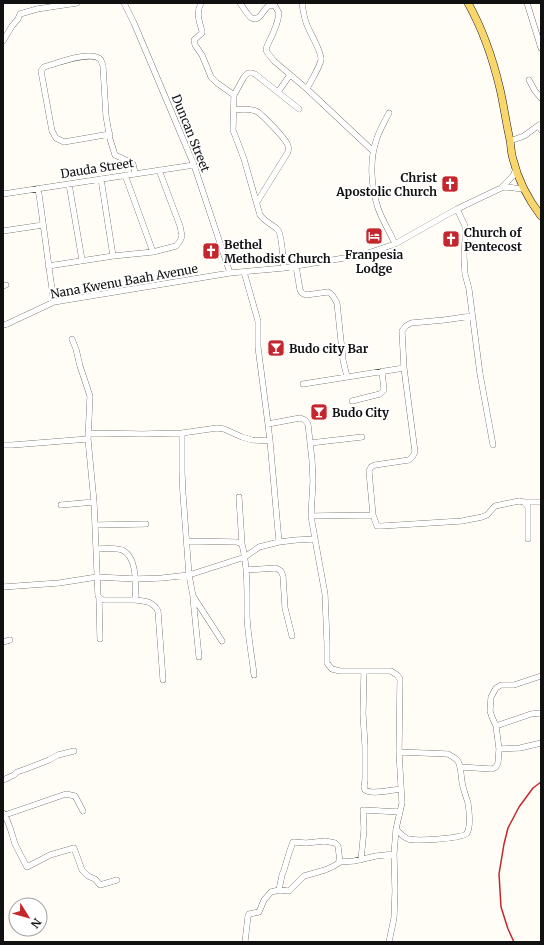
<svg xmlns="http://www.w3.org/2000/svg" width="544" height="945" font-family="Merriweather,serif">
<style>
.lines{fill:none;stroke-linecap:round;stroke-linejoin:round}
.minor-casing{stroke:#444;stroke-width:6}
.major-casing{stroke:#222;stroke-width:8}
.minor{stroke:#fff;stroke-width:5.5}
.major{stroke:#f9d66b;stroke-width:7}
.rail{stroke:#c4262e;stroke-width:1.5}
.labels{text-anchor:middle;dominant-baseline:central;stroke-width:4;stroke-linejoin:round;paint-order:stroke}
.street-label{font-size:12px;fill:#111;stroke:#fff}
.poi-label{font-size:12px;font-weight:bold;fill:#111;stroke:#fff;text-anchor:start}
</style>
<rect width="100%" height="100%" fill="#fffdf5"/>
<g class="lines">
<g class="minor-casing">
<path id="minor" d="M124,3L134,23L194,165L230,273
M201,3C196,13 199,21 202,31V33L194,40L195,45L202,55L211,77L217,83L234,95
M240,3C246,11 252,26 261,15C264,11 266,7 270,5L275,6L279,13C278,25 272,36 267,46L266,50L267,52L274,61L307,89L373,151
M302,3C303,10 304,18 307,25C310,33 322,52 321,60C319,69 311,80 307,89
M527,3L541,48
M3,41L12,26L18,19L20,14L37,9L77,3
M529,80L535,91L541,98
M278,92L290,75
M234,110C241,109 249,108 256,111C262,114 287,140 288,146C289,148 288,150 288,152L257,202
M389,113C385,121 380,129 377,138C369,160 371,186 378,208C382,220 390,232 395,244
M110,134L64,142L56,138L52,131L41,71L44,67C55,64 92,49 101,60C101,61 103,65 103,66L106,116L110,139L115,155L128,161L133,164L135,173
M510,141L524,136L539,125L541,130
M125,175L153,252
M101,179L113,256
M69,184L82,260
M502,187L513,176L516,169
M38,188C44,226 48,264 54,302
M3,194L194,165
M457,209L465,226V240L464,256L465,274L469,289L480,374L493,445
M3,231L43,225
M48,266L113,256L153,252L176,246L180,241L182,236L180,226L159,170
M296,266L300,290L302,293L306,295L328,292C333,294 334,298 337,303L343,360L347,377
M284,268C283,261 282,234 278,230C272,224 265,222 260,215L244,159L233,130L234,95L244,77L248,73H252L255,74L299,109
M244,272L258,321V347L268,424L300,418L305,420L308,424L312,460L313,481L311,516
M3,286L6,285
M472,316L444,320L411,323L406,326L402,331L404,368L415,452L413,456L409,460L375,465L371,467L369,471L373,515L377,526H382L462,521L482,517L487,515L495,506L519,501L524,502L528,507V539
M3,325L7,324L54,302L230,273L284,268L362,255L395,244L457,209L499,189L505,187L523,189
M72,339L76,349L80,366L90,396L88,439L94,502
M303,384L404,368
M352,401L380,394L384,390L382,371
M268,424L270,441L279,542L296,540L315,539L311,516L373,515
M88,433L143,434L182,433L217,428L224,429L242,437L252,440L270,441
M182,433V473L183,494L189,575L193,596L222,641
M310,443L362,437
M3,445H12L88,439
M239,497L242,544
M524,502H541
M61,505L94,502L98,596L101,599L104,600H135
M95,525L146,524
M187,541L237,542L242,544C248,568 247,593 247,617C248,637 252,656 254,675
M96,549C103,549 118,547 124,551C137,559 136,587 135,600C145,601 153,601 158,611L163,680
M246,570L276,568L281,571L283,576L285,608L292,636
M3,587L59,583L97,577L136,579L162,578L189,575L245,557L259,547L279,542
M99,598L100,639
M193,598L199,657
M3,642L10,640
M364,671L363,714L365,746V780L364,787L365,790C372,795 392,790 401,789
M496,726L531,714L541,713
M499,749L520,748L541,743
M460,767L492,769L496,767L498,763L499,749L496,726L492,717L490,711L491,697L496,688L501,685H514L541,676
M3,780L14,775L17,772L26,769L49,760L58,755L74,751
M3,813C9,820 12,835 15,844C19,852 23,860 27,867L50,855L74,848L82,870L88,876L95,879L100,885L117,880
M5,815L66,794L75,796L83,811
M396,829C400,833 403,837 408,839C416,841 464,839 467,833C471,827 469,809 468,803C466,796 463,789 462,782C461,775 461,767 458,761C455,758 452,756 448,754L399,752
M361,860L364,829L363,810L400,812
M279,890L282,875L284,870L289,853L293,842L306,843L325,841L335,843L338,846L340,862
M245,942L248,916L249,914L259,912L264,900L271,892L279,890L289,891L304,876L325,870L334,866L340,862L354,861L376,856L394,854L396,829L402,803L399,752L400,679L397,675L391,671H340L332,669L327,663V643L325,594L315,539
M389,942L394,918L395,891L394,854"/>
</g>
<g class="major-casing">
<path id="major" d="M468,3C483,30 493,59 500,89C504,106 506,123 510,140C511,146 511,153 513,159C518,180 528,199 541,216"/>
</g>
<use href="#minor" class="minor"/>
<use href="#major" class="major"/>
<path class="rail" d="M514,942L508,929L501,907L499,874L504,844L508,828L519,807L533,788L541,782"/>
</g>
<defs>
<g id="church-square" transform="scale(0.9)"><rect x="-9" y="-9" width="18" height="18" rx="4" fill="#c4262e" stroke="#fff"/><path d="M-1.2-6h2.4v3.5h3.3v2.4h-3.3V6h-2.4V-.1h-3.3v-2.4h3.3Z" fill="#fff"/></g>
<g id="hotel-square" transform="scale(0.9)"><rect x="-9" y="-9" width="18" height="18" rx="4" fill="#c4262e" stroke="#fff"/><path d="M-6-4.5h1.5V1H6V5H4.5V3h-9V5H-6ZM-4 0a1.8 1.8 0 1 1 3.6 0ZM.5 0V-2.5h3Q6-2.5 6 0Z" fill="#fff"/></g>
<g id="bar-square" transform="scale(0.9)"><rect x="-9" y="-9" width="18" height="18" rx="4" fill="#c4262e" stroke="#fff"/><path d="M-6-5H6L.8 .8V4.5H3.5V6h-7V4.5H-.8V.8Z" fill="#fff"/></g>
</defs>
<g fill-rule="evenodd">
<use href="#church-square" x="450" y="184"/>
<use href="#hotel-square" x="374" y="236"/>
<use href="#church-square" x="451" y="239"/>
<use href="#church-square" x="211" y="251"/>
<use href="#bar-square" x="276" y="348"/>
<use href="#bar-square" x="319" y="412"/>
</g>
<g class="labels">
<g class="street-label">
<text transform="translate(191 133) rotate(68)">Duncan Street</text>
<text transform="translate(97 168) rotate(-9)">Dauda Street</text>
<text transform="translate(124 281) rotate(-10)">Nana Kwenu Baah Avenue</text>
</g>
<g class="poi-label">
<text x="437" y="177" text-anchor="end">Christ<tspan x="437" dy="14">Apostolic Church</tspan></text>
<text x="464" y="232">Church of<tspan x="464" dy="14">Pentecost</tspan></text>
<text x="224" y="244">Bethel<tspan x="224" dy="14">Methodist Church</tspan></text>
<text x="374" y="254" text-anchor="middle">Franpesia<tspan x="374" dy="14">Lodge</tspan></text>
<text x="289" y="348">Budo city Bar</text>
<text x="332" y="412">Budo City</text>
</g>
</g>
<rect width="544" height="945" fill="none" stroke="#111111" stroke-width="8"/>
<g transform="translate(28 917) rotate(127)"><circle r="19" fill="#ffffff" stroke="#a0a0a0"/>
<path d="M0-3L7 15L0 10L-7 15Z" fill="#c4262e"/>
<text y="-6" font-size="11" font-weight="bold" text-anchor="middle" fill="#111111">N</text>
</g>
</svg>
